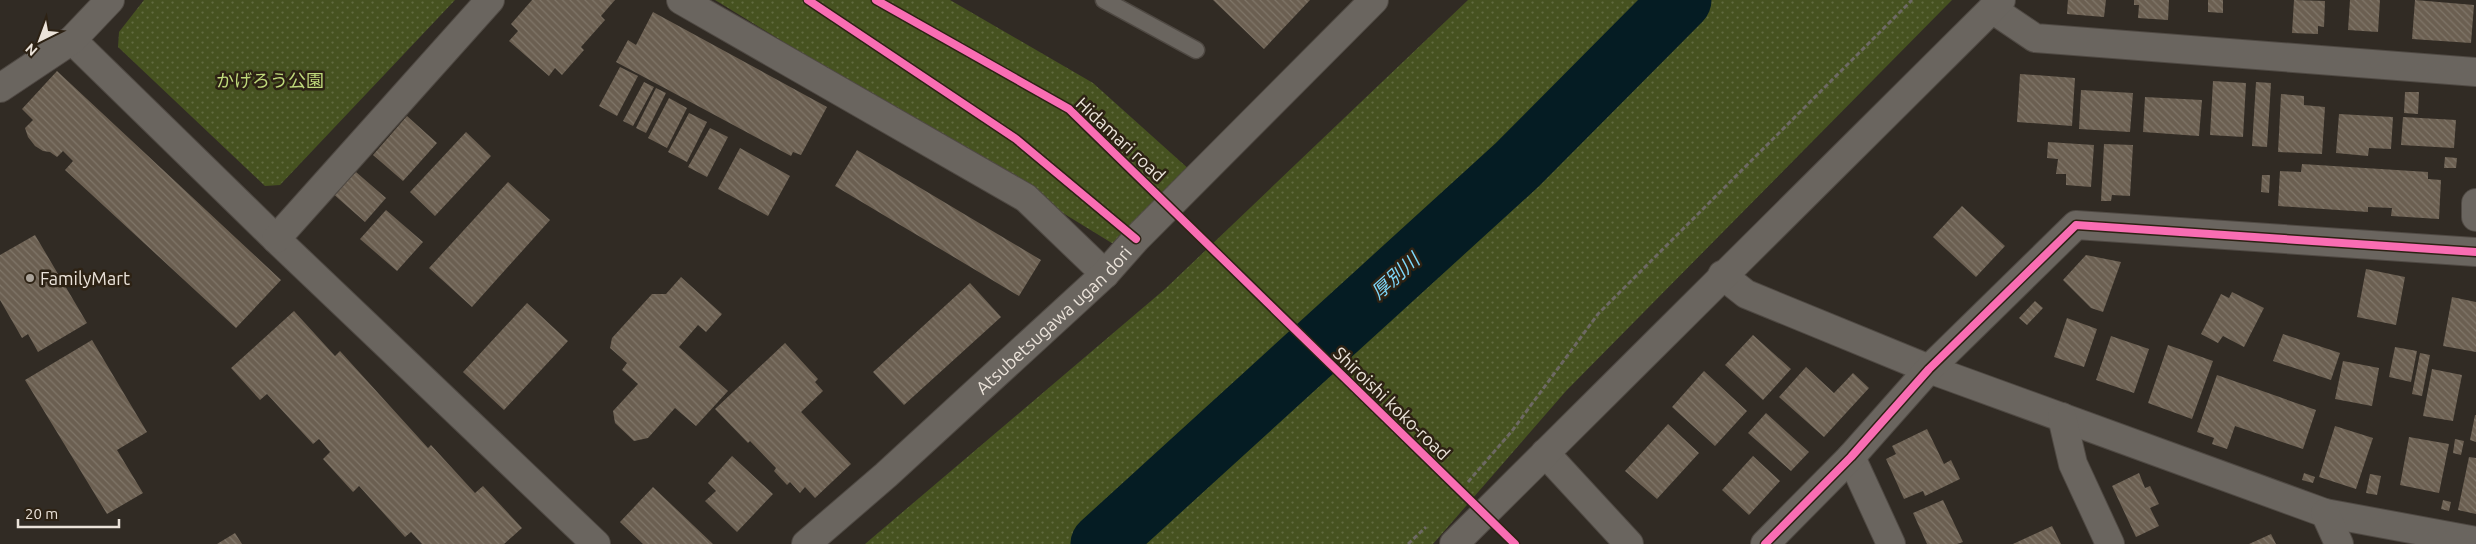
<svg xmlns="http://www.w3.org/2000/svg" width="2476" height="544" font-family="Ubuntu,'Noto Sans JP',sans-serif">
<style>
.park{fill:url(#park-dots)}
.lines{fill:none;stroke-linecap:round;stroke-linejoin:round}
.river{stroke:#051c23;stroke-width:61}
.building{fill:url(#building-back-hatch)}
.service-casing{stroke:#4f4943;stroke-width:19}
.minor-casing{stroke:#4f4943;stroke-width:30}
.tertiary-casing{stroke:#4f4943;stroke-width:30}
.path{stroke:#6d6963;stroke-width:3;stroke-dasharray:5 2.5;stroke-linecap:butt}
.service{stroke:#6a655f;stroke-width:16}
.minor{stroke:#6a655f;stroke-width:28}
.tertiary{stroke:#6a655f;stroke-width:28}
.cycleway-casing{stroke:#2d2214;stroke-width:11}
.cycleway{stroke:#f96db3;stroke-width:8}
.poi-dot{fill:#aaa39a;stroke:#2d2214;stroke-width:2}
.labels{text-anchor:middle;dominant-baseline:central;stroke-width:5;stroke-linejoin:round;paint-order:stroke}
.park-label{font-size:18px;fill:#bfd97b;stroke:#2d2214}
.street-label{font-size:18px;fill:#ebe3da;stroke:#2d2214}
.poi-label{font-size:18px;fill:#ebe3da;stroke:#2d2214;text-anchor:start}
.water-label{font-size:19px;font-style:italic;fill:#7ed8fb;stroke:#2d2214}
</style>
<defs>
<pattern id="park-dots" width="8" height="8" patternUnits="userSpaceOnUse" patternTransform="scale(1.25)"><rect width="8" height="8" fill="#465220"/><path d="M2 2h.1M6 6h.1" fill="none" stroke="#616b40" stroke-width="1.8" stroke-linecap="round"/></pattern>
<pattern id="building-back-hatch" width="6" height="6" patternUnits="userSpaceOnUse" patternTransform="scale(1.25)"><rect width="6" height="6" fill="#6b5f51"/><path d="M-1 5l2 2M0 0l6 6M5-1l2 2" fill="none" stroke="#807669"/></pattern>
</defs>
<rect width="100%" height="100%" fill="#312b24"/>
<path class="park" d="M144,0H455L280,185L265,186L118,47L119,32Z
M715,0H950L1093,83L1191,171L1115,245Z
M1468,0H1952L1566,391L1433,544H865L1165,289Z"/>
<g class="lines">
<path class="river" d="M1101,544L1517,165L1681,0"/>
</g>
<path class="building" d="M532,0H615L601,16L605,20L581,47L584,50L562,75L555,68L549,76L509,41L518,31L511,24Z
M1213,0H1310L1264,49Z
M2068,0H2106L2104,17L2067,14Z
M2134,0H2169L2168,20L2138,18L2139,5H2134Z
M2208,0H2223V13L2208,12Z
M2294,0L2325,1L2324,27L2318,26V34L2292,33Z
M2350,0H2380L2378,32L2348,30Z
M2415,0L2474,5L2471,43L2412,39Z
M653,12L827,107L801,155L793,152L791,156L616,62L628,40L636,45Z
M620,67L638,76L617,116L599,106Z
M57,71L281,280L236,328L65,170L73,161L63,151L57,157L50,152L43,151L35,146L28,137L25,128L33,120L22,109Z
M2020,74L2075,78L2072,126L2017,122Z
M2213,81L2246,83L2243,137L2210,135Z
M644,82L654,87L633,126L623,121Z
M2256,82L2271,83L2267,147L2252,146Z
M656,88L666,93L646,133L636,128Z
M2081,90L2133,93L2130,132L2079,129Z
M2405,92H2419L2418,114L2404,113Z
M2281,94L2304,96V105L2325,107L2322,154L2278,152Z
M2145,97L2202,100L2199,136L2143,132Z
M669,98L687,108L667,148L648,138Z
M689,113L707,122L687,162L668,152Z
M2339,114L2393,117L2391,149L2369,148L2368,156L2336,153Z
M407,116L437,143L403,181L373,155Z
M2403,117L2456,120L2454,148L2401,145Z
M710,128L728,137L707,177L688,167Z
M466,132L491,156L435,216L410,192Z
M2048,142L2094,145L2091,187L2066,185V174H2056L2058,159L2047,158Z
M2104,144L2133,145L2130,196L2112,195L2111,201H2101Z
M740,148L790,176L768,216L718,189Z
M857,150L1041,260L1019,296L835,186Z
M2445,157L2457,158L2456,168H2444Z
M2302,164L2428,172V179L2441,180L2439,219L2391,216L2392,208L2368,207V212L2278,206L2280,171L2301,172Z
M356,172L386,198L365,222L331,192L344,177L348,180Z
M2262,175H2270L2269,193L2261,192Z
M508,182L550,220L472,307L429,268Z
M1962,206L2005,246L1976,277L1933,237Z
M386,210L423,242L397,271L360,239Z
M35,235L87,323L38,352L28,334L22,338L0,300V255Z
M2086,255L2121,262L2103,312L2091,308L2063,280Z
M2366,269L2405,277L2396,325L2357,317Z
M681,277L722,314L706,332L698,325L679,347L728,391L696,426L675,408L648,438L634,441L615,423L613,411L638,384L622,370L627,363L610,348L612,338L652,294H666Z
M970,283L1001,317L904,405L873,372Z
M2232,292L2264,308L2244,347L2223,336L2218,343L2201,334L2221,294L2229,298Z
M2452,297L2476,302V352L2443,346Z
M2035,301L2043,308L2027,325L2019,318Z
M527,303L568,341L504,410L463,372Z
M294,311L335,356L340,351L428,448L431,445L475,493L483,486L522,528L504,544H422L411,532L405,537L359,486L353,492L323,459L330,452L319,439L313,444L267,394L260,400L231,368Z
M2067,318L2097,329L2084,367L2054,357Z
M2283,334L2340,353L2331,380L2273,361Z
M1753,335L1791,369L1763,400L1725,365Z
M2111,336L2149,349L2134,393L2096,380Z
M92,340L147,432L117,450L143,493L107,514L25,380Z
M785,343L818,379L815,382L823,391L801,412L851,464L815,498L805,487L800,493L790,482L787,485L774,471L776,468L750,441L748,443L715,409Z
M2168,345L2213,361L2192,419L2148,403Z
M2395,347L2417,351L2411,382L2389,377Z
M2420,353L2430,355L2422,396L2412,394Z
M2343,361L2379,368L2372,406L2335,399Z
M1806,367L1834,393L1853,373L1869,388L1824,437L1779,397Z
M2432,369L2462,375L2453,421L2423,416Z
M1704,371L1747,411L1715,446L1672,407Z
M2217,375L2316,410L2303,449L2235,426L2227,449L2212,444L2214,438L2197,432Z
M1766,413L1809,452L1791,471L1748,433Z
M2475,415H2476V442L2470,440Z
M1668,424L1699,453L1657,499L1625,471Z
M2335,426L2373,438L2356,489L2319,477Z
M1927,429L1944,464L1951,460L1960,479L1925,496L1923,491L1904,499L1886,459L1896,454L1892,446Z
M2409,437L2449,444L2439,493L2400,485Z
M2455,439L2464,441L2461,455L2453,453Z
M732,456L773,494L737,532L705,501L716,491L708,483Z
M1753,456L1780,481L1749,515L1722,490Z
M2469,457L2476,458V514L2458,510Z
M2139,473L2145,488L2150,486L2159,504L2150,508L2159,526L2136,537L2112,486Z
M2304,473L2315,477L2313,483L2302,480Z
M2370,474L2381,476L2377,495L2366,493Z
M653,487L713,544H643L620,522Z
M1943,500L1963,542L1957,544H1927L1913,513Z
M2443,500L2451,502L2449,511L2441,509Z
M2052,526L2061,544H2013Z
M235,533L242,544H217Z
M2271,534L2276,544H2249Z"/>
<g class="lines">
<g class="service-casing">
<path id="service" d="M1104,0L1196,50"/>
</g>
<g class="minor-casing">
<g id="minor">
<path d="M681,0L1026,198L1105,274"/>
<path d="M1992,9L2035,38L2476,72"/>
<path d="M72,40L276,239L596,544"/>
<path d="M2476,203V217"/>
<path d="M276,239L490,0"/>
<path d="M1722,275L1746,294L1929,369L2325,513L2476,541"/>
<path d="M2062,417L2073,464L2110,544"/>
<path d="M1545,453L1629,544"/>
<path d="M1851,457L1891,544"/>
<path d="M2325,513L2339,544"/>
<path id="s1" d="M806,544L886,475L1105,274L1136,239L1374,0"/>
<path d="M1454,544L2001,0"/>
<path d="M1765,544L1851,457L1929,369L2076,225L2476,252"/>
</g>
</g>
<g class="tertiary-casing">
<path id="tertiary" d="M0,88L72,40L110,0"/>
</g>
<path class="path" d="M1468,482L1512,431L1598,314L1912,0
M1408,544L1426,527"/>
<use href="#service" class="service"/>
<use href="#minor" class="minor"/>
<use href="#tertiary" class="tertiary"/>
<g class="cycleway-casing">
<path id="cycleway" d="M808,0L1016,139L1136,239
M876,0L1069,109L1515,544
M1765,544L1851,457L1929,369L2076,225L2476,252"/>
</g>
<use href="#cycleway" class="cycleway"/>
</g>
<circle class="poi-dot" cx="30" cy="278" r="5"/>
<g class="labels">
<g class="park-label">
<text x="270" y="80">かげろう公園</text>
</g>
<g class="street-label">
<text transform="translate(1121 139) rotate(43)">Hidamari road</text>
<text stroke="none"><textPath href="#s1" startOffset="334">Atsubetsugawa ugan dori</textPath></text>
<text transform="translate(1392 403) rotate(44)">Shiroishi koko-road</text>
</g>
<g class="poi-label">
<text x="40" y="278">FamilyMart</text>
</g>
<g class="water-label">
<text transform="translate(1395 276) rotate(-42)">厚別川</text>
</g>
</g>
<g transform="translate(40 40) rotate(222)" stroke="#2d2214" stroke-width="4" paint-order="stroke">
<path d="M0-4L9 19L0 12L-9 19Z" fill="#ebe3da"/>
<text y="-8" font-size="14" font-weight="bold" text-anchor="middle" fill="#ebe3da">N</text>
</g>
<path d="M18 519v8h101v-8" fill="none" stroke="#ebe3da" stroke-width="2.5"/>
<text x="25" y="519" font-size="15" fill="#ebe3da" stroke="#2d2214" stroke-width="4" paint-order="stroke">20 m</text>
</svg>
